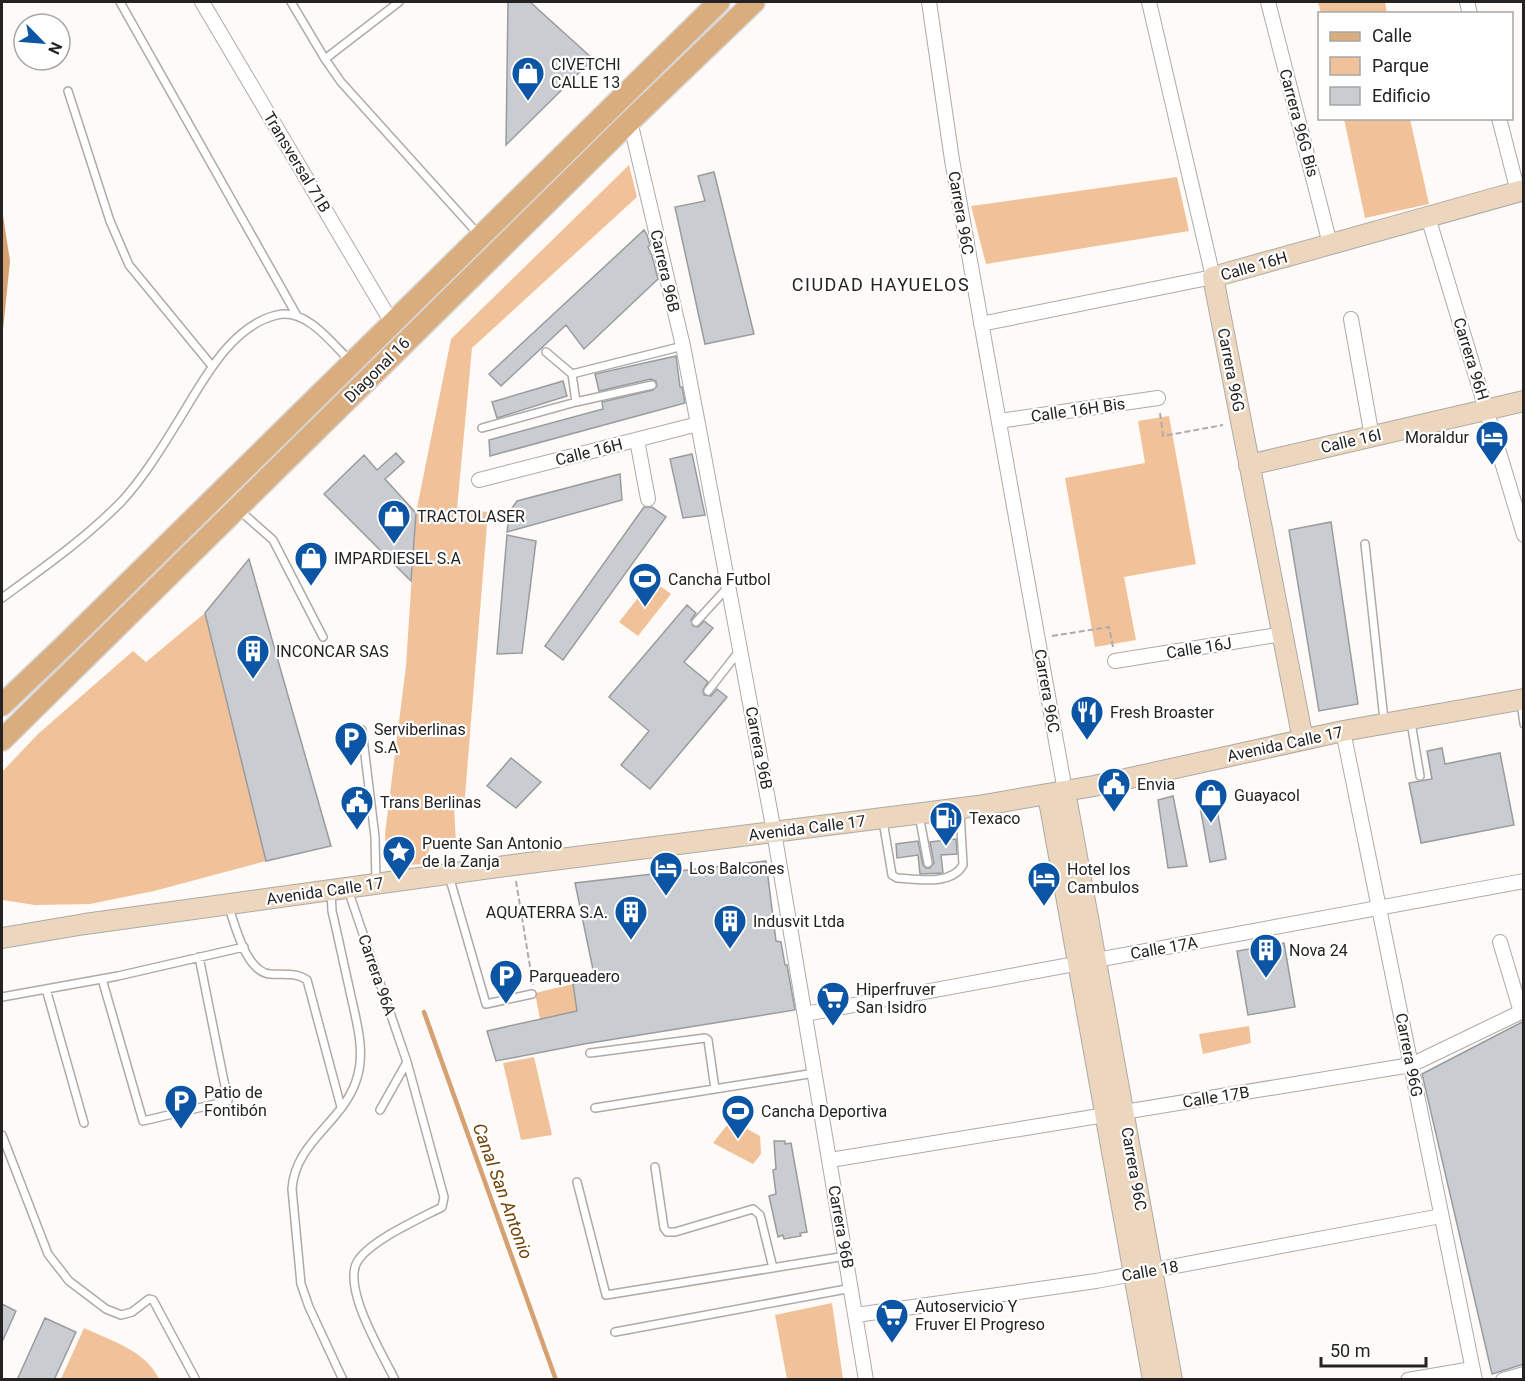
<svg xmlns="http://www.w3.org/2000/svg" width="1525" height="1381" font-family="Roboto,sans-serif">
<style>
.green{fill:#f1c299}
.water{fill:#d5a172}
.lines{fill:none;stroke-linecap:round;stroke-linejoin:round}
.stream{stroke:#d5a172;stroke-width:4.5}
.building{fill:#c9ccd0;stroke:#999c9f;stroke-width:1.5}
.lane-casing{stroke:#aeaaa7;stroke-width:10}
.street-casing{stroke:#aeaaa7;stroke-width:16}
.secondary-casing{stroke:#aeaaa7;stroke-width:22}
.primary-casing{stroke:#d8d7d7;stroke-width:24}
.path{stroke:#aeaba9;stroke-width:2;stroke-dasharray:6 3;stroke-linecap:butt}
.lane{stroke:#fff;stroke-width:7}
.street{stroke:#fff;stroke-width:14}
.secondary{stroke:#ecd6be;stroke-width:20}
.primary{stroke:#daad7e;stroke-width:21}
.labels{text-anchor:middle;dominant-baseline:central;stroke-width:4.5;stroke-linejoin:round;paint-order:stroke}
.poi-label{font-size:16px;fill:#242321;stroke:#fff;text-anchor:start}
.street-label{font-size:16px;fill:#242321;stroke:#fff}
.neighbourhood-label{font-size:18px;letter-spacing:1.5px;fill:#242321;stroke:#fff}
.water-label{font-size:18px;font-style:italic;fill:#734208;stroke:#fff}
</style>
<rect width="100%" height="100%" fill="#fefaf7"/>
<path class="green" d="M1318,2H1385L1387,13H1321Z
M1344,119H1410L1429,204L1365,218Z
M629,165L637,197L472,348L457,509L488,512L464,808L454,807L456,843L430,846L425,864L387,866L385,834L406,666L416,513L451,339Z
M1177,177L1189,231L986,264L971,206Z
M1169,416L1196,564L1124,577L1136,640L1095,647L1065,478L1145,463L1138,421Z
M652,580L671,594L638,636L619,622Z
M205,613L266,861L154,891L90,904L35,905L2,900V772L38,734L133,651L146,662Z
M573,984L577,1011L540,1019L535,993Z
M1249,1026L1251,1043L1203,1054L1199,1034Z
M534,1057L552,1135L521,1140L503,1063Z
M731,1120L760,1136L761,1154L753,1164L713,1143Z
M832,1303L843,1379H787L775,1315Z
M84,1328C112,1341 146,1351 159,1379H61Z"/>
<path class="water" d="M2,209L10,261L2,340Z"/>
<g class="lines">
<path class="stream" d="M424,1012L556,1380"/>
</g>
<path class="building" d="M508,2H530L593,59L506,145Z
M714,172L754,334L705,344L675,207L705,201L698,176Z
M644,230L647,235L650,245L648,247L652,256L658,279L584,349L566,325L501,386L489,374Z
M676,356L680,387H682L685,403L490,456L489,440L603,409L602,402L653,390L657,386L656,381L651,379L599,391L595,374Z
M563,381L567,396L497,418L492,402Z
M396,453L404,462L385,479L416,513L411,581L324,494L364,455L377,470Z
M692,454L705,515L683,518L670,459Z
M620,474L622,500L507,532L510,511L517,501Z
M644,507H652L666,517L563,660L545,646Z
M1331,522L1358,704L1319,711L1289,530Z
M507,535L536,541L522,653L497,654Z
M249,559L331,846L266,861L205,613Z
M687,605L696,613L691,620L693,626L698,627L704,621L713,628L684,662L708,682L703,690L704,695L711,696L717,689L727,697L650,789L621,765L649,731L609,697Z
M1442,748L1445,764L1500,753L1514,825L1421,843L1409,783L1432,779L1427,751Z
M511,758L541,782L516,808L487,786Z
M1213,787L1226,859L1210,862L1197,790Z
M1173,796L1187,866L1168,868L1158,800Z
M956,839L957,854L941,855L943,873L920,874L918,855L897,858L896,844L918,841L923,865L926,868H930L934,863L930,842Z
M766,861L776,941L781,942L785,965H787L795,1010L584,1044L496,1061L487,1031L577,1011L573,984L595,979L575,883Z
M1284,943L1295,1007L1248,1015L1237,951Z
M1524,1021V1364L1492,1374L1422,1074Z
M774,1141H785V1144L791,1143L807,1232L800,1233L801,1236L784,1239L783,1235L778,1237L769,1196L776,1194L773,1170L776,1169Z
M2,1304L16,1311L2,1342Z
M45,1318L76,1332L54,1380H17Z"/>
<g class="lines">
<g class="lane-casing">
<path id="lane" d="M120,2L296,314
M291,2L325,59
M399,2L325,59L341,82L479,235
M68,91L110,221L129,265L212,366
M546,352L572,374L683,346
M572,374L576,402
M482,428L576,402L652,385
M239,510L273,540L323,637
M1365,544L1384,720
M2,598C43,568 86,538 122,501C143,478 161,449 177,423C201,385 229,326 277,315C306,308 331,342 350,361
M696,622L728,587
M708,691L740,650
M1521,702L1524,724
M1411,722L1420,776
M362,730L375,837L376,882
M919,815L928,863
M883,821L892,875L897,878C917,879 951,886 963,865L960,811
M449,876L486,1004L532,994
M348,890L407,1062L444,1197L442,1207C419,1219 374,1239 359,1259C339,1284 383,1355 395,1380
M331,891L332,911C338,936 343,961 349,987C355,1017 367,1051 356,1081C342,1123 295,1142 292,1189L301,1284L309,1307L343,1380
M228,905C235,925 246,972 270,974C283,975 296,972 307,980L341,1107
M102,979L143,1121L228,1101L199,957
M46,989L84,1123
M2,997L118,976L244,947
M590,1053L705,1038L708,1040L715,1089
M595,1108L815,1073
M380,1110L407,1062
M2,1135L48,1254L69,1281L106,1309L121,1315L132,1312L149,1299L153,1300L196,1380
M655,1167L664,1228L667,1232H675L753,1209L760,1215L773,1268
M577,1182L606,1295L846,1256
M615,1332L852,1288"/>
</g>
<g class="street-casing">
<path id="street" d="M202,2L392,323
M929,2L952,160L1065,791
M1268,2L1330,244
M1467,2L1470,14
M1499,118L1518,192
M630,121L683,346L698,424L774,832L866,1380
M1428,217L1524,535
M1351,319L1372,437
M981,324L1213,277L1149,2
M999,421L1158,398
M637,440L648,499
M479,480L698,424
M1115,661L1283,634
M1343,731L1475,1380
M805,1014L1524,881
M830,1160L1411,1065L1521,1012L1500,942
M856,1315L1096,1281L1441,1216
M1408,1380L1472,1369
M1503,1380L1524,1374"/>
</g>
<g class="secondary-casing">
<path id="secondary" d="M1249,465L1524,401
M1303,740L1213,277L1524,190
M1065,791L1172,1380
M1048,795L1153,1380
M2,938L85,924L513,865L978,806L1094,786L1343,731L1524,699"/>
</g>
<g class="primary-casing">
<path id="primary" d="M2,705L64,646L719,2
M2,740L630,121L754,2"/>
</g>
<path class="path" d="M1160,413L1163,436L1223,425
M1052,636L1109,627L1113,647
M516,881L533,985"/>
<use href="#lane" class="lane"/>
<use href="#street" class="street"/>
<use href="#secondary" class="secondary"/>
<use href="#primary" class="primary"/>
</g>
<defs>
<g id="shop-pin" transform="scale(1.725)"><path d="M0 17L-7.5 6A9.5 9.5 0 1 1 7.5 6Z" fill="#0b55a4" stroke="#fff"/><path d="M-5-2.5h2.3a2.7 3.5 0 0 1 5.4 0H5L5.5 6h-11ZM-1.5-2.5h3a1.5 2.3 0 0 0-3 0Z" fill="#fff"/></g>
<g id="hotel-pin" transform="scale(1.725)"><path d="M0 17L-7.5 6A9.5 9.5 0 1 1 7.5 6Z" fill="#0b55a4" stroke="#fff"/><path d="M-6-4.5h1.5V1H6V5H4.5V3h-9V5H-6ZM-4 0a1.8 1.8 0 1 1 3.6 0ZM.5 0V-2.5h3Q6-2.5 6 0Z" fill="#fff"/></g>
<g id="stadium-pin" transform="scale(1.725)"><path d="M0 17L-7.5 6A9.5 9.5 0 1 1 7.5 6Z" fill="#0b55a4" stroke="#fff"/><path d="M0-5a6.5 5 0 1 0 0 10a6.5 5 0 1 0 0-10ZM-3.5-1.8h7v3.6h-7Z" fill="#fff"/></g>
<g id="building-pin" transform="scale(1.725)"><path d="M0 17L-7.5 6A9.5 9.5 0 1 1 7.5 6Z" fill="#0b55a4" stroke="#fff"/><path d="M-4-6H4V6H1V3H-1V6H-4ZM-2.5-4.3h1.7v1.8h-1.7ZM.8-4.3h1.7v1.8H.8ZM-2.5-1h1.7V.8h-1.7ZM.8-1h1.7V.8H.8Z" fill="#fff"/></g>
<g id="restaurant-pin" transform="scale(1.725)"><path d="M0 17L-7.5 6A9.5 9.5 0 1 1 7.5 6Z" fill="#0b55a4" stroke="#fff"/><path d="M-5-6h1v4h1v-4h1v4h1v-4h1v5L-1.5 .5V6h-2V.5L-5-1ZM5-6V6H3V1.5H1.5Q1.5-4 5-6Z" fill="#fff"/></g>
<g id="parking-pin" transform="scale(1.725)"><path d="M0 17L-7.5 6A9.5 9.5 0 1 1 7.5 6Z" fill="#0b55a4" stroke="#fff"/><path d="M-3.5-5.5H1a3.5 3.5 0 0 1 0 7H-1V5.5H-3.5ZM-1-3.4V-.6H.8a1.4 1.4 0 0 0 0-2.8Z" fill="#fff"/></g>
<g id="civic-pin" transform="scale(1.725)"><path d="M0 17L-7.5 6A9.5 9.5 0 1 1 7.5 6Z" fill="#0b55a4" stroke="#fff"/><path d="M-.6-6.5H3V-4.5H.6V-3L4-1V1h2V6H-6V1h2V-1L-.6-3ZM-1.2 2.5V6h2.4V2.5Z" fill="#fff"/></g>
<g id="fuel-pin" transform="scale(1.725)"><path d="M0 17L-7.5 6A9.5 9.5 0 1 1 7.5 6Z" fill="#0b55a4" stroke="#fff"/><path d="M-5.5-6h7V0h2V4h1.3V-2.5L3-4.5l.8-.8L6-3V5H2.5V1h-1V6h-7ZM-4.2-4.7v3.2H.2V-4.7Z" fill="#fff"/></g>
<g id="sight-pin" transform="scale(1.725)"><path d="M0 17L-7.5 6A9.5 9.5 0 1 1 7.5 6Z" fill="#0b55a4" stroke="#fff"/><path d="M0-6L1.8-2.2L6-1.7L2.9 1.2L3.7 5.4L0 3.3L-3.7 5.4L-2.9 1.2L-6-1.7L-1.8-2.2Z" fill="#fff"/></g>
<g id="supermarket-pin" transform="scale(1.725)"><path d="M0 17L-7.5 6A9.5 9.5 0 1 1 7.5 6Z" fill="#0b55a4" stroke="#fff"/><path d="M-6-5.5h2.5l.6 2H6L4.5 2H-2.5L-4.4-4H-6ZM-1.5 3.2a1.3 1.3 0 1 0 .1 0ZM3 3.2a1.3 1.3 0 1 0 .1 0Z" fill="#fff"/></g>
</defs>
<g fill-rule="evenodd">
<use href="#shop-pin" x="528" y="73"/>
<use href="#hotel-pin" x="1492" y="437"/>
<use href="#shop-pin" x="394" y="516"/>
<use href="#shop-pin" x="311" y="558"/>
<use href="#stadium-pin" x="645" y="579"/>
<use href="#building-pin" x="253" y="651"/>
<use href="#restaurant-pin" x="1087" y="712"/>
<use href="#parking-pin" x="351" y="738"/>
<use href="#civic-pin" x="1114" y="784"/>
<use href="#shop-pin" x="1211" y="795"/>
<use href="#civic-pin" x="357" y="802"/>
<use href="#fuel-pin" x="946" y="818"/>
<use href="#sight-pin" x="399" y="852"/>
<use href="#hotel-pin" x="666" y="868"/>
<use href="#hotel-pin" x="1044" y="878"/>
<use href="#building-pin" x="631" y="912"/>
<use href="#building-pin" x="730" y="921"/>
<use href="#building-pin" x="1266" y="950"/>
<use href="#parking-pin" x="506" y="976"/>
<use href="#supermarket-pin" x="833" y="998"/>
<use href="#parking-pin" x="181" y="1101"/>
<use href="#stadium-pin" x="738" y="1111"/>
<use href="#supermarket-pin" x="892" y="1315"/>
</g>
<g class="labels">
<g class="poi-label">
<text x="551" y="64">CIVETCHI<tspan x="551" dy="18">CALLE 13</tspan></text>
<text x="1469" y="437" text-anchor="end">Moraldur</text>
<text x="417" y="516">TRACTOLASER</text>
<text x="334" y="558">IMPARDIESEL S.A</text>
<text x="668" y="579">Cancha Futbol</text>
<text x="276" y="651">INCONCAR SAS</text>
<text x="1110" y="712">Fresh Broaster</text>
<text x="374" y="729">Serviberlinas<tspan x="374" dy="18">S.A</tspan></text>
<text x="1137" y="784">Envia</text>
<text x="1234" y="795">Guayacol</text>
<text x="380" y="802">Trans Berlinas</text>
<text x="969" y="818">Texaco</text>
<text x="422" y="843">Puente San Antonio<tspan x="422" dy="18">de la Zanja</tspan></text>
<text x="689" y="868">Los Balcones</text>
<text x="1067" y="869">Hotel los<tspan x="1067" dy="18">Cambulos</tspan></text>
<text x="608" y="912" text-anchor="end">AQUATERRA S.A.</text>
<text x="753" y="921">Indusvit Ltda</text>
<text x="1289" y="950">Nova 24</text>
<text x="529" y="976">Parqueadero</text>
<text x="856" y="989">Hiperfruver<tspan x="856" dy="18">San Isidro</tspan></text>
<text x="204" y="1092">Patio de<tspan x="204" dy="18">Fontibón</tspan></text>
<text x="761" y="1111">Cancha Deportiva</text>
<text x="915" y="1306">Autoservicio Y<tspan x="915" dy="18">Fruver El Progreso</tspan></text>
</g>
<g class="street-label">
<text transform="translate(1299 123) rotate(75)">Carrera 96G Bis</text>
<text transform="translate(297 162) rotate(59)">Transversal 71B</text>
<text transform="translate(961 213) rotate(80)">Carrera 96C</text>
<text transform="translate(1254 266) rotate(-16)">Calle 16H</text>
<text transform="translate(665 271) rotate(77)">Carrera 96B</text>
<text transform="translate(1471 359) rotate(73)">Carrera 96H</text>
<text transform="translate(377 370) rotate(-45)">Diagonal 16</text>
<text transform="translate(1231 370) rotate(79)">Carrera 96G</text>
<text transform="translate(1078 410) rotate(-8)">Calle 16H Bis</text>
<text transform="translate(1351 441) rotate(-13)">Calle 16I</text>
<text transform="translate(589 452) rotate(-14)">Calle 16H</text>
<text transform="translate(1199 648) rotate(-9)">Calle 16J</text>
<text transform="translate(1047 691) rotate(80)">Carrera 96C</text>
<text transform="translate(1285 744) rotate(-12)">Avenida Calle 17</text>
<text transform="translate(759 748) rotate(79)">Carrera 96B</text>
<text transform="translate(807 828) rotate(-7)">Avenida Calle 17</text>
<text transform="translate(325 891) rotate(-8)">Avenida Calle 17</text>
<text transform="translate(1164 948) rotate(-10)">Calle 17A</text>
<text transform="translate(377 975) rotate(71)">Carrera 96A</text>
<text transform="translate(1409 1055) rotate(79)">Carrera 96G</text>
<text transform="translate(1216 1097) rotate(-9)">Calle 17B</text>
<text transform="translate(1134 1169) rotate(80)">Carrera 96C</text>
<text transform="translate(841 1227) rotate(80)">Carrera 96B</text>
<text transform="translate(1150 1271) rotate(-10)">Calle 18</text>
</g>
<g class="neighbourhood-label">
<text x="881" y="284">CIUDAD HAYUELOS</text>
</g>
<g class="water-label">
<text transform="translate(503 1191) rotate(70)">Canal San Antonio</text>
</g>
</g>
<rect width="1525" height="1381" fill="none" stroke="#242321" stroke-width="6"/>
<rect x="1318" y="12" width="195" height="108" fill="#ffffff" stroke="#a7a7a6" stroke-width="1.5"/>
<rect x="1330" y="32" width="30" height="9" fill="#daad7e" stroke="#a7a7a6" stroke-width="1.5"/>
<text x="1372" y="42" font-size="18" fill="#242321">Calle</text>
<rect x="1330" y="57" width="30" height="18" fill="#f1c299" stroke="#a7a7a6" stroke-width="1.5"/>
<text x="1372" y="72" font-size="18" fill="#242321">Parque</text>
<rect x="1330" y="87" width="30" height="18" fill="#c9ccd0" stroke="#a7a7a6" stroke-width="1.5"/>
<text x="1372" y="102" font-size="18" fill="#242321">Edificio</text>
<g transform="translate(42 42) rotate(115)"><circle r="28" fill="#ffffff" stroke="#a7a7a6" stroke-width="1.5"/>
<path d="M0-4.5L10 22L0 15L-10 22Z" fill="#0b55a4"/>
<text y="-9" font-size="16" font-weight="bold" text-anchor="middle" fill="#242321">N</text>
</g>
<path d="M1321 1357v9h105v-9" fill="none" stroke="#242321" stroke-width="3"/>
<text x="1330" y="1357" font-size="18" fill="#242321" stroke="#ffffff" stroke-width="4.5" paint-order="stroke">50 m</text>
</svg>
